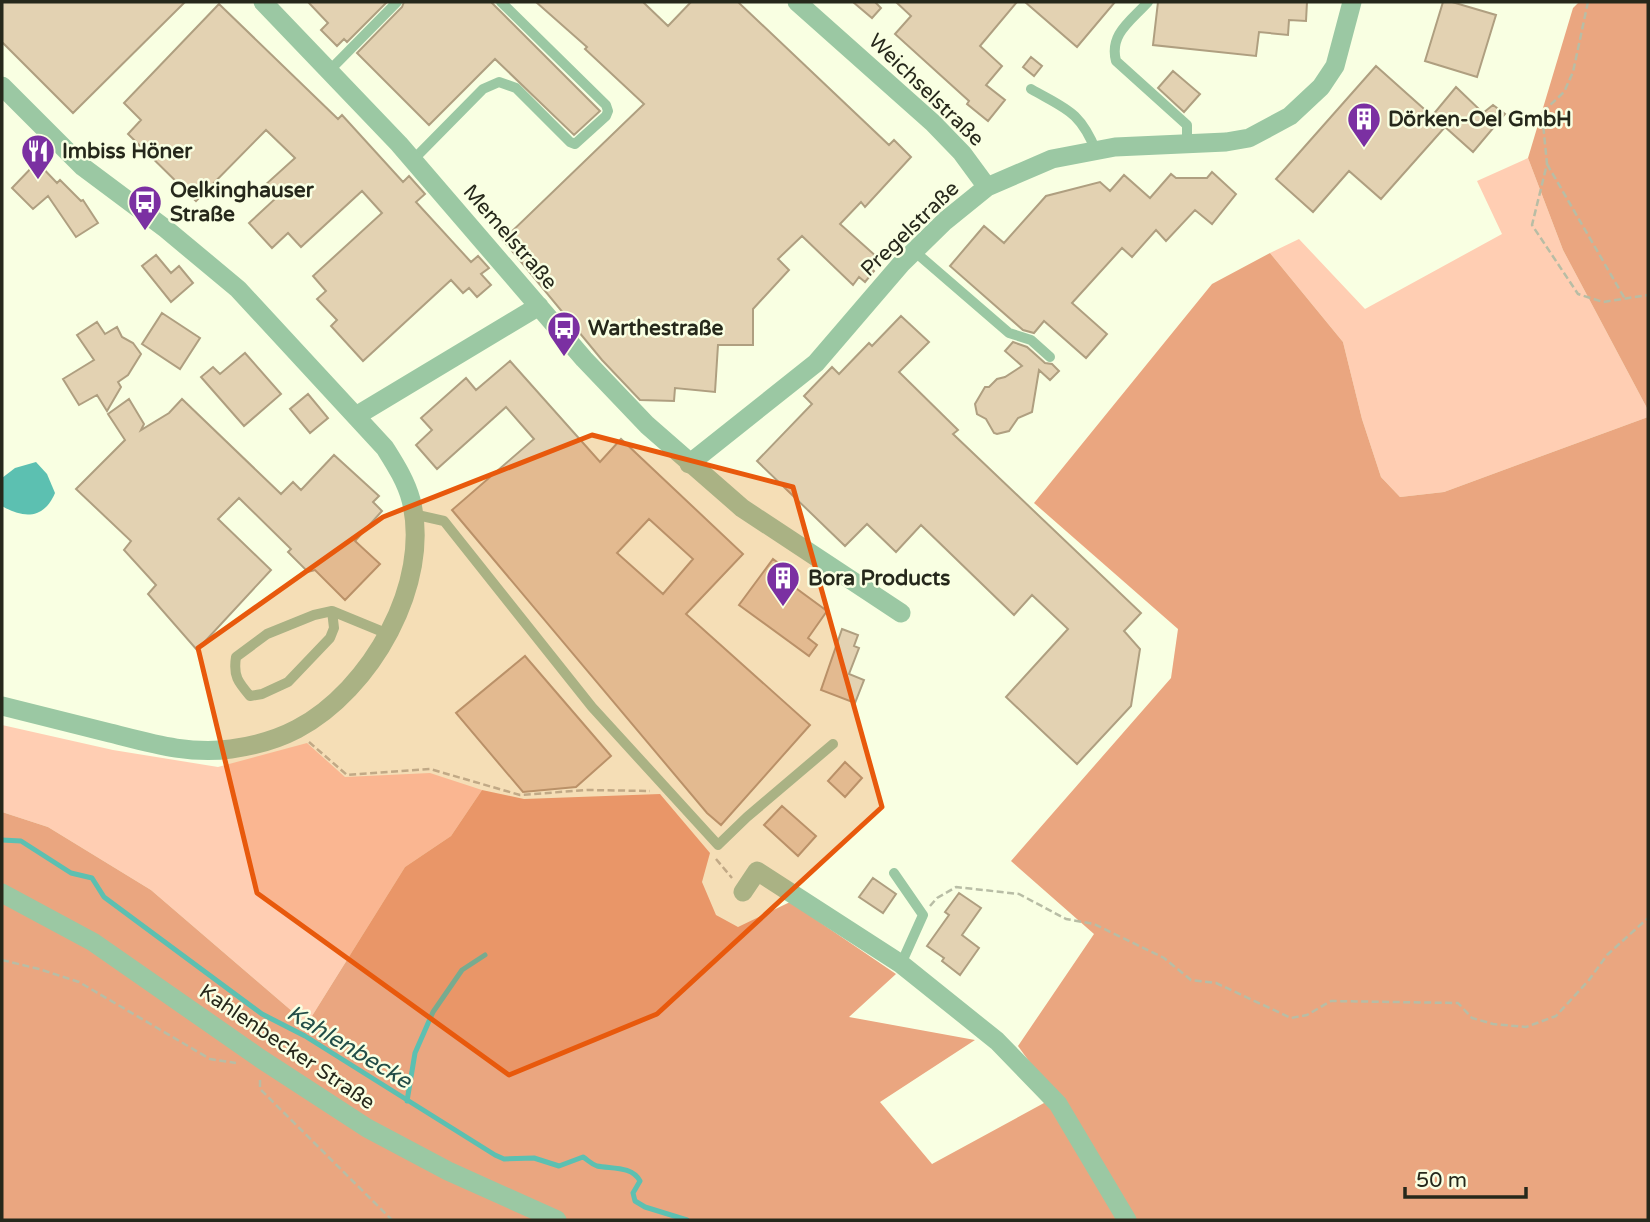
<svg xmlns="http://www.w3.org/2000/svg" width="1650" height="1222" font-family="'Varela Round',sans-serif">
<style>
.green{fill:#ffceb3}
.forest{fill:#eaa680}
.water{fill:#5cc0b1}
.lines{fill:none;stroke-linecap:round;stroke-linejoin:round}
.stream{stroke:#5cc0b1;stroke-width:5}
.building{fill:#e3d2b2;stroke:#af9f80;stroke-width:2;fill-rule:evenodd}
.path{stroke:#b8bda5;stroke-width:2.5;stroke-dasharray:7 3.5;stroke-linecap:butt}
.lane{stroke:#9bc8a3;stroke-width:10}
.street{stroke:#9bc8a3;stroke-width:19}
.marked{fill:#e8590c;fill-opacity:0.2;stroke:#e8590c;stroke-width:5;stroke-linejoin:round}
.labels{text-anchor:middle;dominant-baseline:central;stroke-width:5;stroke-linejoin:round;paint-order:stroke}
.street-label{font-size:21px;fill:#26281b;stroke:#f9ffe2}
.poi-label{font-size:21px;font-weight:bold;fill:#26281b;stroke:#f9ffe2;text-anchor:start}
.water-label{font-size:23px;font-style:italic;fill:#224e48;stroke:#f9ffe2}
</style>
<rect width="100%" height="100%" fill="#f9ffe2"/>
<path class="green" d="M1528,158L1563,250L1648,410V417L1444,492L1400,497L1381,477L1362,419L1343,342L1270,253L1299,239L1365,309L1502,234L1477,181Z
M2,725L113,750L218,767L307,743L345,777L430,773L482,790L451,836L405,867L307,1024L151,890L48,827L2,812Z"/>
<path class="forest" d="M1579,2H1648V410L1563,250L1528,158L1573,8Z
M1270,253L1343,342L1362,419L1381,477L1400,497L1444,492L1648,417V1220H2V812L48,827L151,890L307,1024L405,867L451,836L482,790L524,799L660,794L710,853L702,882L716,915L738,927L790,902L896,974L849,1017L975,1040L880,1102L932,1164L1055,1097L1018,1046L1094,934L1011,861L1171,678L1178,629L1034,503L1212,284Z"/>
<path class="water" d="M36,462L47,474L55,493C44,519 24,519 2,506V478L15,468Z"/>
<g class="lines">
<path class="stream" d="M2,840L21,841L71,873L92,878L104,897L262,1014L305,1036L495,1155L504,1159L534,1158L559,1166L583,1157C588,1160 591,1164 597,1166C612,1169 632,1166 640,1181L633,1193L635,1201L645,1207L687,1220
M407,1101L415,1053L433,1012L462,970L485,955"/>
</g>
<path class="building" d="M2,2H185L73,113L2,42Z
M308,2H387L347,42L344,39L337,46L321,30L328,23Z
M404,2H491L600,111L574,135L495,59L429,125L357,53L402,7Z
M536,2H643L668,26L691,2H738L889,145L894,140L911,157L865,207L861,202L840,224L878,258L869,266L874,271L865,282L859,277L853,285L802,236L778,259L789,270L753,309V345H718L715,392L675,388L674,401L640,400L602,360L503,240L644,104L585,49L587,47Z
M853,2H875L881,8L872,18Z
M896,2H1017L980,46L1002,66L986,85L1005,100L988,121L967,104L969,101L895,34L911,16Z
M1025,2H1115L1077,47Z
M1158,2H1307L1306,21L1289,20L1288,35L1259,32L1256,56L1153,45Z
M1443,2H1452L1496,15L1477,77L1425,61Z
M219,4L338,119L342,115L403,182L409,176L425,194L416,202L471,262L478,256L489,268L481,274L491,285L477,297L469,288L463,293L451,280L363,361L331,326L337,320L317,299L326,291L313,276L382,213L362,191L301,247L288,233L272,248L249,223L275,199L264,186L295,158L266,130L196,201L128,134L141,120L124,103Z
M1031,57L1042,66L1034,76L1023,67Z
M1376,66L1432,116L1456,87L1483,113L1493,105L1505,114L1473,152L1445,127L1381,199L1349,171L1313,212L1276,179Z
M1173,71L1200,94L1184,112L1158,88Z
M37,162L57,183L60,180L81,201L83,200L98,223L76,237L48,196L33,209L12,188Z
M1212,172L1236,194L1212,224L1195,210L1166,241L1156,230L1132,257L1122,248L1072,303L1107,334L1086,358L1044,321L1034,333L1023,330L950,266L984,226L1004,243L1046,196L1100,182L1110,191L1124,175L1150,198L1171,174L1176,178H1207Z
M156,255L171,273L179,266L193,283L171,302L142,266Z
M162,313L200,338L180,369L142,344Z
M901,316L929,342L899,372L958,430L953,434L1141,613L1124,631L1140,649L1131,706L1077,764L1006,697L1068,629L1032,595L1014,615L921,525L896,552L867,524L845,546L757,461L812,404L804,396L832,367L839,374L869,343L872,346Z
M97,322L105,334L117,327L122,337L133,343L141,354L128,375L118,382L121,387L107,411L97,395L79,405L63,379L94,360L77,335Z
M1013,342L1027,347L1045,363L1052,364L1059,371L1050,380L1039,370L1032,412L1018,418L1009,431L997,434L994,433L986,419L977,414L975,404L985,387H989L997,379L1005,377L1022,366L1005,351Z
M245,353L281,394L244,426L201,377L213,367L220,374Z
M510,361L600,462L621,439L743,554L686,614L810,725L721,825L707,813L452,510L534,439L506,407L437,469L416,445L432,430L421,418L466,378L476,390ZM649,519L693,559L663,594L617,553Z
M308,394L328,418L310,433L290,409Z
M129,399L144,424L141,430L169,413L182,399L281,494L293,482L301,490L334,455L379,496L373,502L382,511L355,541L380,564L345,600L315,570L308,572L288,552L291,549L239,498L218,519L271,570L197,650L148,594L156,585L124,550L131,541L76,489L125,440L108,414Z
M773,559L798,578L793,586L827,611L808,638L817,645L809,656L739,605Z
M842,629L858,635L854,646L859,648L849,674L864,680L855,703L821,690Z
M525,656L611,756L576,787L523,792L456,713Z
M845,762L862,778L845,797L828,781Z
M782,806L816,836L798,856L764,825Z
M873,878L896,894L883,913L859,897Z
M959,893L981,908L962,935L979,948L960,975L942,961L944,958L927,946L949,915L945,912Z"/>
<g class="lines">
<path class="path" d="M1588,2L1573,72L1564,92L1546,109L1543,123L1547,164L1532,225L1578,294L1603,302L1648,295
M1547,164L1625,299
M309,742L347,775L430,769L520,795L587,790L650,791
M716,859L732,878
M930,906L937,898L956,887L1019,894L1066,919L1094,924L1164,958L1191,980L1216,983L1291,1018L1307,1015L1331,1001L1458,1003L1472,1018L1493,1024L1526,1027L1556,1016L1589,980L1607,955L1648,918
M2,960L39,969L79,982L210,1059L236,1063
M260,1080V1089L392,1220"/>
<path class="lane" d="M1148,2C1131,21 1109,34 1116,61L1187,125V144
M329,71L397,2
M1031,89C1066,109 1080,111 1096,151
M413,160L483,89L499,82L516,88L570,142L575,144L606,116L608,111L606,105L501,2
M914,251L1009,333L1031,340L1050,357
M413,514L444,521L592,707L718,845L747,817L833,744
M332,611L334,628L330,638L288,682L262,694L250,696C238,682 233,676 236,657L267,634L314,615L332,611L388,634
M894,873L923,915L901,964"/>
<path class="street" d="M263,2L399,144L584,359L647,425L742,508L901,613
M797,2L933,123L962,153L987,187
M2,86L83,167L166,229L238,289L385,448C395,464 406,481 411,500C432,583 371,690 297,729C278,739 253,746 231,749C189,755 150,743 110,733C74,724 38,715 2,706
M356,416L539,306
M689,464L816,363L901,264L945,221L987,187L1052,159L1115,147L1226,142L1249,138L1290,116L1321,87L1335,66L1352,2
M743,892L757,871L901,964L997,1041L1058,1104L1127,1220
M2,893L93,942L261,1059L367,1128L448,1171L557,1220"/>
</g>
<path class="marked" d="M592,435L793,487L882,807L657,1014L509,1075L257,893L198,648L383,517Z"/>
<defs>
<g id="building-pin" transform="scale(1.75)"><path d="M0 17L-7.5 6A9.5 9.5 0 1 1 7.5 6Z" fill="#7b30a2" stroke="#f9ffe2"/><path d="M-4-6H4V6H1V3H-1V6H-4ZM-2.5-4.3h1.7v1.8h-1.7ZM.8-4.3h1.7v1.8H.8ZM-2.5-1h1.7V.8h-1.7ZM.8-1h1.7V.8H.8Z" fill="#fff"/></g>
<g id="restaurant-pin" transform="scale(1.75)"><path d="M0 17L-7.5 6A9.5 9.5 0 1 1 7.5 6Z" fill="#7b30a2" stroke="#f9ffe2"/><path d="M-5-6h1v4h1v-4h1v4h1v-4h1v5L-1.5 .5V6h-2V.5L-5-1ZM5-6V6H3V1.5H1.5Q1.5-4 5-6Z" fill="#fff"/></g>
<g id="bus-pin" transform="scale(1.75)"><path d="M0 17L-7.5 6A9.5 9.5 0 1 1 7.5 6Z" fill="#7b30a2" stroke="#f9ffe2"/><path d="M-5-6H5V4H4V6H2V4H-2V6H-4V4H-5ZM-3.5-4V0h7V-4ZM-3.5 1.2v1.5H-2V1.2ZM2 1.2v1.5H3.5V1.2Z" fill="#fff"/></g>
</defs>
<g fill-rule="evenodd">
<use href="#building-pin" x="1364" y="119"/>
<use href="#restaurant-pin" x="38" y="151"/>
<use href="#bus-pin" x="145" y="202"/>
<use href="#bus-pin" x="564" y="328"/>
<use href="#building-pin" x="783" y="578"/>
</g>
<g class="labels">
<g class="street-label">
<text transform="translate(926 90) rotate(44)">Weichselstraße</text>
<text transform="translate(910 229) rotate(-44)">Pregelstraße</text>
<text transform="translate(510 237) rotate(49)">Memelstraße</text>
<text transform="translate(287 1047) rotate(34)">Kahlenbecker Straße</text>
</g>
<g class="poi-label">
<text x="1388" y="119">Dörken-Oel GmbH</text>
<text x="62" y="151">Imbiss Höner</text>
<text x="170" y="190">Oelkinghauser<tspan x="170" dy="24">Straße</tspan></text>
<text x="588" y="328">Warthestraße</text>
<text x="808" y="578">Bora Products</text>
</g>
<g class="water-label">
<text transform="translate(349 1047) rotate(31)">Kahlenbecke</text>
</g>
</g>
<rect width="1650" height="1222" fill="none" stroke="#26281b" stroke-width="7"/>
<path d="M1405 1187v10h121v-10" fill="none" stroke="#26281b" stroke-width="3.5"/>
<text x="1416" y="1187" font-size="21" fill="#26281b" stroke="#f9ffe2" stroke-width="5" paint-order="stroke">50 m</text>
</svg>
